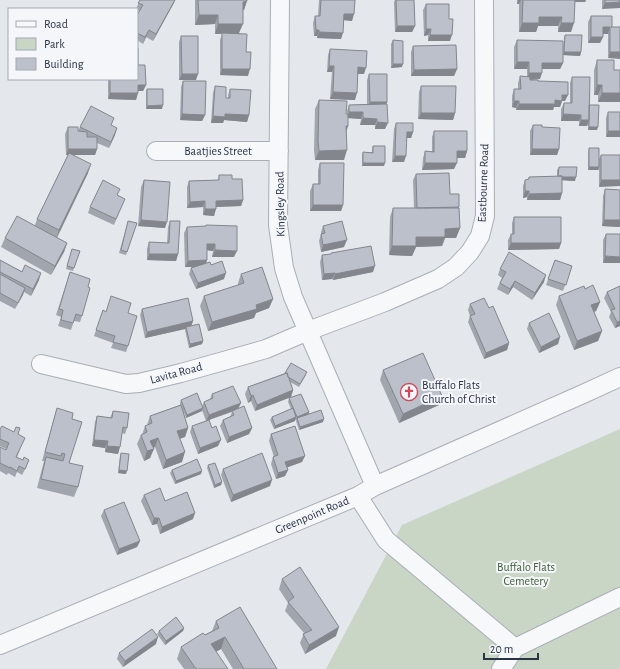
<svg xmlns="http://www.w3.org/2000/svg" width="620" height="669" font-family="'Alegreya Sans',sans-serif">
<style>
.green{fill:#c9d6c5}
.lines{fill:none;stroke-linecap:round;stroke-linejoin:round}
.minor-casing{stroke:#a9aeb7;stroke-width:20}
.minor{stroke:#f7f8fa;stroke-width:18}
.wall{fill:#a1a5ae}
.shaded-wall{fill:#83868d}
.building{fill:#bbc0ca;stroke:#83868d}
.labels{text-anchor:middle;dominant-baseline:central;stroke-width:4;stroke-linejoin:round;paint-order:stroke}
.street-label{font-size:12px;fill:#2b3445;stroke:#f4f6f9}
.poi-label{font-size:12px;fill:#2b3445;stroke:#f4f6f9;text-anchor:start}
.park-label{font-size:12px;fill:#3f6138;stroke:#f4f6f9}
</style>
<rect width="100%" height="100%" fill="#e4e7ec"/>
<path class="green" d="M620,429V669H326L402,525Z"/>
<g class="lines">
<g class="minor-casing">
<path id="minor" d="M280,0L278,225L284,268L293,297L375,486
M156,151H279
M41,364L126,384L139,383L181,373L266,349L308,331L385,302L438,279L456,267L470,252L480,236L485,216L484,0
M358,496L386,540L515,648
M0,645L358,496L375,486L583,394L620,377
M501,669L515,648L620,597"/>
</g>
<use href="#minor" class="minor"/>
</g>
<path class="wall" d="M140,0H175L153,41L146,37L143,44L137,40V15L140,11L136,9Z
M195,0H247L244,10H243L239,33L246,52L248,76L220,75V40L222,34H215V24L195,25Z
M319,0H355L352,21L344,20L341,39L317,38V36H314L313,23L315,16H318Z
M395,0H414L415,26L412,32H395L394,2Z
M517,0H586L585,2H575L571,32H558V26H538L536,32H519V4H517Z
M602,0H620L602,9Z
M426,4L450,41H428V35L424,36L423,10Z
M591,16L612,27H620L608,58V34H603V37L600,43H588V22Z
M565,35L581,52L580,56L563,55L564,38Z
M181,36L196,80H179V42Z
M393,40L402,67L391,68V44Z
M517,40L563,63L560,69H542L540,79L530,80L538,81L565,101H562L560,107H554L553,110H516V108L512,107V96L514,89H518V83L520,76H527V69H514V47Z
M413,46L457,69L454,76H411V52Z
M330,49L364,74H358L355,100L330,99L332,72H327L328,55Z
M597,60L614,70H620V69V102H598V95H594V70Z
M138,65L146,85L143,91H138L136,100L108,99V79H137Z
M369,74L387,102L385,129H375V125H360L361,119L348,118V126L346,133L344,160H315L314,150L315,109L319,100L346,114H347V111L349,105L367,104V80Z
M572,77L589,105L597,130H588V124L587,126H579V121H561V109L564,103H570V83Z
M183,81L205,115L202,121L180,120L181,87Z
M215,86L226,98H228V95L230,89L249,115L247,122L224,120L223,123H211L213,93Z
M421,86L455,113L453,120L418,119L419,92Z
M147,89L162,109H146V92Z
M608,112H620L606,137V118Z
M396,123L413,132L411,138H407L404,162H392L394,129Z
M533,125L542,127L559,149L557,155H530V131Z
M112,126L115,135L109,148L97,143V149L95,155H74L88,173L57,238L67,243L64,252L51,275L1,247L5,238L35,225L37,219L68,155H66L65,134L68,127L78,131L80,127Z
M434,131L467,151L465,158H457L454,169L422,170L423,158L425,151H432V137Z
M373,146L384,166H362V155L363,152H372V149Z
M589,148L599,159L601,155H620L599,187V170H588V152Z
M320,163L343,205L341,211H310V191L313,184H318V170Z
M559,167L575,181L562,180V193L560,200H527V197L523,198V186L525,180H528L529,177L557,176V170Z
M416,174L450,194L459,208L460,228L456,238H445L442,246L416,247L412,256L389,255L390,217L393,208H414L413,180Z
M219,175L232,179L243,200L241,206L216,207L214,216L203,215V207L187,208V187L189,181L218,180Z
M144,180L165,228L138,226L141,187Z
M605,189L620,190V227L602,226L603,196Z
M118,195L122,205L114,225L88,213L90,207Z
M514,217L561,243L559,249L508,250V240L511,234H512V223Z
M128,221L137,223L126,255L119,253Z
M170,221L178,254L176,261L147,260V249L149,242L167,243L168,227Z
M323,226L344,247L321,252L319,241L321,234V232Z
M187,227L234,257H212L213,251L207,250V260L206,263L211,265L224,279L196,289L189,274L191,268L194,267H185L184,233Z
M606,234H620L603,263V240Z
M72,249L80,251L73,271L66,269Z
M331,253L373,272L333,280L332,279L322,280L320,262L322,255H331Z
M0,260L39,280L31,296L24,292L15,309L0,301Z
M555,260L572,266L563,291L546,285Z
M500,269L544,282L532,300L513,287L508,295L497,289L502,278L498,275Z
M70,272L88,287L82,316L80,322L74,321L71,330L58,326L61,317L56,315Z
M241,274L273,299L269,308L256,313L254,318L208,331L200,306L204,296L238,285V283Z
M620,286V326L615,328L609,317L611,312L604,298L607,292Z
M585,289L600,302L596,311L594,312L602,331L598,341L574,350L556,305L559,296Z
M470,304L509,343L507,350L484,359L468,322L470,316L468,310Z
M142,309L193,321L191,326L203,341L202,344L189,348L185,330V329L145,338L140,315Z
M103,310L106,312L128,313V346L126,352L111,348L113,343L94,336Z
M529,323L560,337L558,344L539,353L527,329Z
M383,370L442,396L439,405L399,423L380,380Z
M285,373L306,375L299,387L290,382L293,390L291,397L255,411L251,401L248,403L245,394L248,387Z
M212,394L239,408L252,428L249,434L227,443L220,426L223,420L230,417L232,412L209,420L218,446L198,454L190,432L192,426L206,421L202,410V411L186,418L182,408L188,428L185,437L180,438L182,462L163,469L155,447L153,448L150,458L144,461L137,444L141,435H142L145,426L147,425L150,416L180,405V403L181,400L202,406L204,402L210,399Z
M289,398L309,412L308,415L323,422L299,430L296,421L297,419L296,420L295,419V421L274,429L270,420L272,417L291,409L288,402Z
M57,408L72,419L69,463L78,487L74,497L37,488L44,461H42L54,418Z
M113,411L127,428L125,434L122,433L118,454L105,452V448L92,446L95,422L97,416L110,418Z
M0,429L18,434L22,444L17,457L27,466L22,475L17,472L15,477L8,473L7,475L0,471V447L6,450V449L0,446Z
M271,434L302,462L287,467L288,470L285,476L276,479L271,464L273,457H274L269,441Z
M121,453L126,474L118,473L120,456Z
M208,465L222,482L221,485L214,488L207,468Z
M223,469L270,486L231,502L221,475Z
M172,470L201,474L175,484L170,473Z
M144,495L165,501L193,519L160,534L157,524L152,525L141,501Z
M104,510L140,541L137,547L117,555L101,516Z
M282,579L336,636L305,654L300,643L304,633L285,611L288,603L279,589Z
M216,621L277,669H233L221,649L216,652L228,669H184L177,659L181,647L212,631Z
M184,628L183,631L165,645L157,634L159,631Z
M156,644L123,667L117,659L119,653Z"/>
<path class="shaded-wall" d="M175,0L174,3L153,41L156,34Z
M518,0H521L519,4H517Z
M557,0H586L585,2H556Z
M247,1L244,10L239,11L243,2Z
M620,2V8L602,9L605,3Z
M344,14H354L352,21L342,20Z
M199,15H218L215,24L195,25Z
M539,17H562L558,26H538L536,32H519L522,23Z
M561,23H574L571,32H558Z
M218,24H243L239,33L215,34Z
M397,26H415L412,32H395Z
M603,27H610L608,34H601Z
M426,29H431L428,35L424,36Z
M149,30L143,44L145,37Z
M316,30H319L317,36H314Z
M319,32L343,33L341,39L317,38Z
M430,35H452L450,41H428Z
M591,37H603L600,43H588Z
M564,52H581L580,56L563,55Z
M610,52H620V59L608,58Z
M517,62H529L527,69H514Z
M542,63H563L560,69H540Z
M393,64H403L402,67L391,68Z
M329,66H334L332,72H327Z
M358,67L366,68L364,74H356Z
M222,69H250L248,76L220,75Z
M457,69L454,76H411L414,70Z
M529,73H542L540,79L527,80Z
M182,74H198L196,80H179Z
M138,85H146L143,91H136Z
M597,85H602L598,95H594Z
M333,92L357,93L355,100L330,99Z
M110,93H138L136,100L108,99Z
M602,93H620V102H598Z
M562,95H568L565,101H562L560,107H554L553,110H516L519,104L555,100Z
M514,101H519L516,108L512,107Z
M370,102H387L384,109H367Z
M163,105L162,109H146L147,106Z
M349,112H363L361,119L347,118Z
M421,113H455L453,120L418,119Z
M182,114L205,115L202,121L180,120Z
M225,114L249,115L247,122L224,120L223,123H211L213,116Z
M563,114L581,115L579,121H561Z
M363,118L377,119L375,125H360Z
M581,120H589L587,126H579Z
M377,122L388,123L385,129H375Z
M346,126H348L345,135Z
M589,127H598L597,130H588Z
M117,128L115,135L109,148L111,142Z
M608,131H620V137H606Z
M407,132H413L411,138H405Z
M68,149H97L95,155H66Z
M532,149H559L557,155H530Z
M347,150L344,160H315L319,151Z
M457,151H467L465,158H454Z
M395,156H406L404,162H392Z
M363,163H385L384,166H362Z
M425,163H457L454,169L422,170Z
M91,164L88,173L56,239L59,230Z
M589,167H599L598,170H588Z
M558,177H576L575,181L557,180Z
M601,180H620V186L599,187Z
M525,191H529L527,197L523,198Z
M562,193L560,200H527L529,194Z
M243,200L241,206L214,207L216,201Z
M205,201L203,207L187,208L190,202Z
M313,205H343L341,211H310Z
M205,209H216L214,216L203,215Z
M141,220L167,222L165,228L138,226Z
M604,220H620V227L602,226Z
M460,228L456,238H445L442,246L416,247L412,256L389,255L392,246L416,237L445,229Z
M347,240L344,247L321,252L323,245Z
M67,243L64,252L51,275L55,266Z
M511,243H561L559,249L508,250Z
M207,244H215L213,251L205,250Z
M215,250L237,251L234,257H212Z
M149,254H178L176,261L147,260Z
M605,256L620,257V263H603Z
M207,260L205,267H185L188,261Z
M375,266L373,272L333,280L335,274Z
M41,273L39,280L31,296L33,289Z
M226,273L224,279L196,289L198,283Z
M335,273L332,279L322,280L324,274Z
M546,275L544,282L532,300L535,293Z
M515,281L513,287L508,295L510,289Z
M25,288L23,295L15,309L18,303Z
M273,299L269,308L256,313L254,318L208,331L212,322Z
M600,302L596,311L588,314L591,305Z
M193,321L191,327H186L185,329L145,338L147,332Z
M620,321V326L615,328L617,322Z
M602,331L598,341L574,350L577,341Z
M560,337L558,344L539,353L541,347Z
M203,341L202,344L189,348L190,344Z
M509,343L507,350L484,359L486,353Z
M293,390L291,397L255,411L257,405Z
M253,395L251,401L248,403L251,396Z
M442,396L439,405L399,423L403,414Z
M241,403L238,409L206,421L209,415Z
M203,408L202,411L186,418L187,415Z
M309,412L308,415L297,418V419L296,420L297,417Z
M296,417L295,421L274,429L275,426Z
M324,419L323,422L299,430L300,427Z
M188,428L185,437L174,441L177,431Z
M252,428L249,434L227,443L229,437Z
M158,438L155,447L147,450L150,441Z
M94,440L108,441L105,448L92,446Z
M221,440L218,446L198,454L200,448Z
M107,446L120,447L118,454L105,452Z
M154,449L150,458L144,461L147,451Z
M185,452L182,462L163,469L166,460Z
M305,456L302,462L283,469L285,462Z
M119,470L127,471L126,474L118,473Z
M288,470L285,476L276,479L278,473Z
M202,471L201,474L175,484L176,481Z
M272,480L270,486L231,502L233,495Z
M222,482L221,485L214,488L215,485Z
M195,513L193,519L160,534L162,527Z
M154,518H159L157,524L152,525Z
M140,541L137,547L117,555L119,549Z
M339,627L336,636L305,654L309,645Z
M184,628L183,631L165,645L166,641Z
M158,637L156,644L123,667L125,661Z
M225,637L221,649L207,656L211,644Z"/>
<path class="building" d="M140,0H175L156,34L149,30L145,37L137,33V15L143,5L138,3Z
M198,0H247V1L243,2V24H218V15H199Z
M321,0H355L354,14H344L343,33L319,32V30H316L315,16H320Z
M396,0H414L415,26H397Z
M523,0H575L574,23H561L562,17H539V23H522Z
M605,0H620V2L605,3Z
M426,4H449V19H453L452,35H430L431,29H426Z
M591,16H612V27H611H620V52H610V27H603V37H591Z
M222,33L247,34L246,52H251L250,69H222Z
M565,35H582L581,52H564Z
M181,36H198V74H182Z
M393,40L403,41V64H393Z
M517,40L563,41V63H542V73H529V62H517Z
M456,45L457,69L414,70L413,46Z
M137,48H138V65H145L146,85H138V93H110V79H137Z
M330,49L367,51L366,68L358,67L357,93L333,92L334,66H329Z
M597,60H614V70H620V93H602V85H597Z
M369,74H387V102H370Z
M520,76L530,77V80H538V81L568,82V95H562V101L555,100V104H519V101H514V89H521Z
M572,77H590L589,120H581V115L563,114L564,103H572Z
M183,81H206L205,115L182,114Z
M215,86L226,87V98H230V89L251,90L249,115L225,114V117L213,116Z
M421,86H456L455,113H421Z
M147,89H163V105L147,106Z
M319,100L347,101L346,114H348V126H346L347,150L319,151L318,141Z
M387,104L388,123L377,122V119L363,118V112H349V105Z
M589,105H599L598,127H589Z
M91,106L114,118L111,125L117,128L111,142L80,127Z
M608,112H620V131H608Z
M396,123H413V132H407L406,156H395Z
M533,125H542V127L560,128L559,149H532Z
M68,127H78V131L87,132V137H97V149H68Z
M434,131H467V151H457V163H425V151L434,152Z
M373,146H385V163H363V152L373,153Z
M589,148H599V167H589Z
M69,153L91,164L59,230L37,219Z
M601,155H620V180H601Z
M320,163H344L343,205H313V184H320Z
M559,167H577L576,177H562V176H558Z
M449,173L450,194H459V207L417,208L416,174Z
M219,175H232V179H242L243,200L216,201V209H205V201L190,202L189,181L219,180Z
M562,176V193L529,194V191H525V180L529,179V177Z
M103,180L120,189L117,195L125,199L116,219L90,207Z
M144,180L170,182L167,222L141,220Z
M605,189L620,190V220H604Z
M393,208H459L460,228L445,229V237H416V246H392Z
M17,216L67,243L55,266L5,238Z
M514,217H561V243H511V234H514Z
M128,221L137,223L127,252L121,250Z
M170,221H180L178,254H149V242L169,243Z
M342,221L347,240L323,245L321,234L325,233L323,226Z
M206,225L237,226V251L215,250V244H207V260L188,261L187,227L206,226Z
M606,234H620V257L605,256Z
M371,246L375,266L335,274V273L324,274L322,255L331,254V253Z
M72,249L80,251L74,268L67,266Z
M509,252L546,275L535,293L515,281L510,289L500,283L506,272L500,269Z
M0,260L22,272L25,265L41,273L33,289L0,272Z
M555,260L572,266L566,285L548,279Z
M222,261L226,273L198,283L191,268L210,262L211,265Z
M262,267L273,299L256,305L257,309L212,322L204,296L244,283L241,274Z
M70,272L90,279L88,287L90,288L82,316L76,314L73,323L61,320L63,310L59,309Z
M0,274L25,288L18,303L0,293Z
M593,285L600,302L591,305L602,331L577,341L559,296L584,286L585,289Z
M620,286V321L617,322L611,310L615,309L607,292Z
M111,296L131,303L128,313L137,316L128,346L113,342L115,336L96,330L103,310L106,312Z
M188,298L193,321L147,332L142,309Z
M484,298L489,308L493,306L509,343L486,353L470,316L475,314L470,304Z
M549,313L560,337L541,347L529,323Z
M199,324L203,341L190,344L186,327Z
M423,353L442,396L403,414L383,370Z
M291,363L307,372L300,384L288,377L287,373H285Z
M287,373L293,390L257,405L253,395L251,396L248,387Z
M233,386L241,403L209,415L204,402L213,398L212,394Z
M197,393L203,408L187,415L181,400Z
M301,394L309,412L297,417L289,398Z
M181,405L188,428L177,431L185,452L166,460L158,438L150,441L154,449L147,451L141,435L147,432L145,426L152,423L150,416Z
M244,406L252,428L229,437L223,420L234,415L232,411Z
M57,408L73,413L72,419L82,422L69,463L83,466L78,487L41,479L46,457L63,461L65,454L62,453L61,456L45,452Z
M293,408L296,417L275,426L272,417Z
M321,410L324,419L300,427L297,418Z
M113,411L129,413L127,428L123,427L120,447L107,446L108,441L94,440L97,416L112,418Z
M209,420L212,428L216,426L221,440L200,448L192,426Z
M2,426L14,432L16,427L20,428L18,434L25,438L16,457L23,460L24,457L29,460L25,469L19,466L17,471L10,467V468L0,463V447L6,450L9,443L0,439V429Z
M295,426L305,456L285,462L288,470L278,473L273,457L278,455L271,434Z
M121,453L129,454L127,471L119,470Z
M262,453L272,480L233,495L223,469Z
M197,459L202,471L176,481L172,470Z
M215,463L222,482L215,485L208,465Z
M160,488L165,501L187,492L195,513L162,527L159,518H154L144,495Z
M124,502L140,541L119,549L104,510Z
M300,567L339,627L309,645L303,634L312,630L288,602L294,597L282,579Z
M240,607L277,669H244L225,637L211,644L228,669H196L181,647L203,633L205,635L219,628L216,621Z
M176,617L184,628L166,641L159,631Z
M152,629L158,637L125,661L119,653Z"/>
<defs>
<g id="church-ring" transform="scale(0.9)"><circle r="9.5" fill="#f4f6f9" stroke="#d1495b" stroke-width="1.5"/><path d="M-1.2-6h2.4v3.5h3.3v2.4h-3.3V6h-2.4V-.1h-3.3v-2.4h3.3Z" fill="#d1495b"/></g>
</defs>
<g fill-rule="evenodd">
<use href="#church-ring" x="409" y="392"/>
</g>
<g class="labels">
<g class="street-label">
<text x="218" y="151">Baatjies Street</text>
<text transform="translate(483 183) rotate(-88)">Eastbourne Road</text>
<text transform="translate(280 204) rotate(-91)">Kingsley Road</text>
<text transform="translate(176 373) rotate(-15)">Lavita Road</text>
<text transform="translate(312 515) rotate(-23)">Greenpoint Road</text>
</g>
<g class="poi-label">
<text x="422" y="385">Buffalo Flats<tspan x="422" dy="14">Church of Christ</tspan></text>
</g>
<g class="park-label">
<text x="526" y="567">Buffalo Flats<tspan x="526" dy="14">Cemetery</tspan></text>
</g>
</g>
<rect x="8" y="8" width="130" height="72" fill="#f4f6f9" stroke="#a4a8b1"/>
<rect x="16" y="21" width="20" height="6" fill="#f7f8fa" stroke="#a4a8b1"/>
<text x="44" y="28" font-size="12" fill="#2b3445">Road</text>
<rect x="16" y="38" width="20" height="12" fill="#c9d6c5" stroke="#a4a8b1"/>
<text x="44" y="48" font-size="12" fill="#2b3445">Park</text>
<rect x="16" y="58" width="20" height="12" fill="#bbc0ca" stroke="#a4a8b1"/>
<text x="44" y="68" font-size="12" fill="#2b3445">Building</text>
<path d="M484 653v6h54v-6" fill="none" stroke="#2b3445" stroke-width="2"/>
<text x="490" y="653" font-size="12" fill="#2b3445" stroke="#f4f6f9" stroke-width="3" paint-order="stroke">20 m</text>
</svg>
